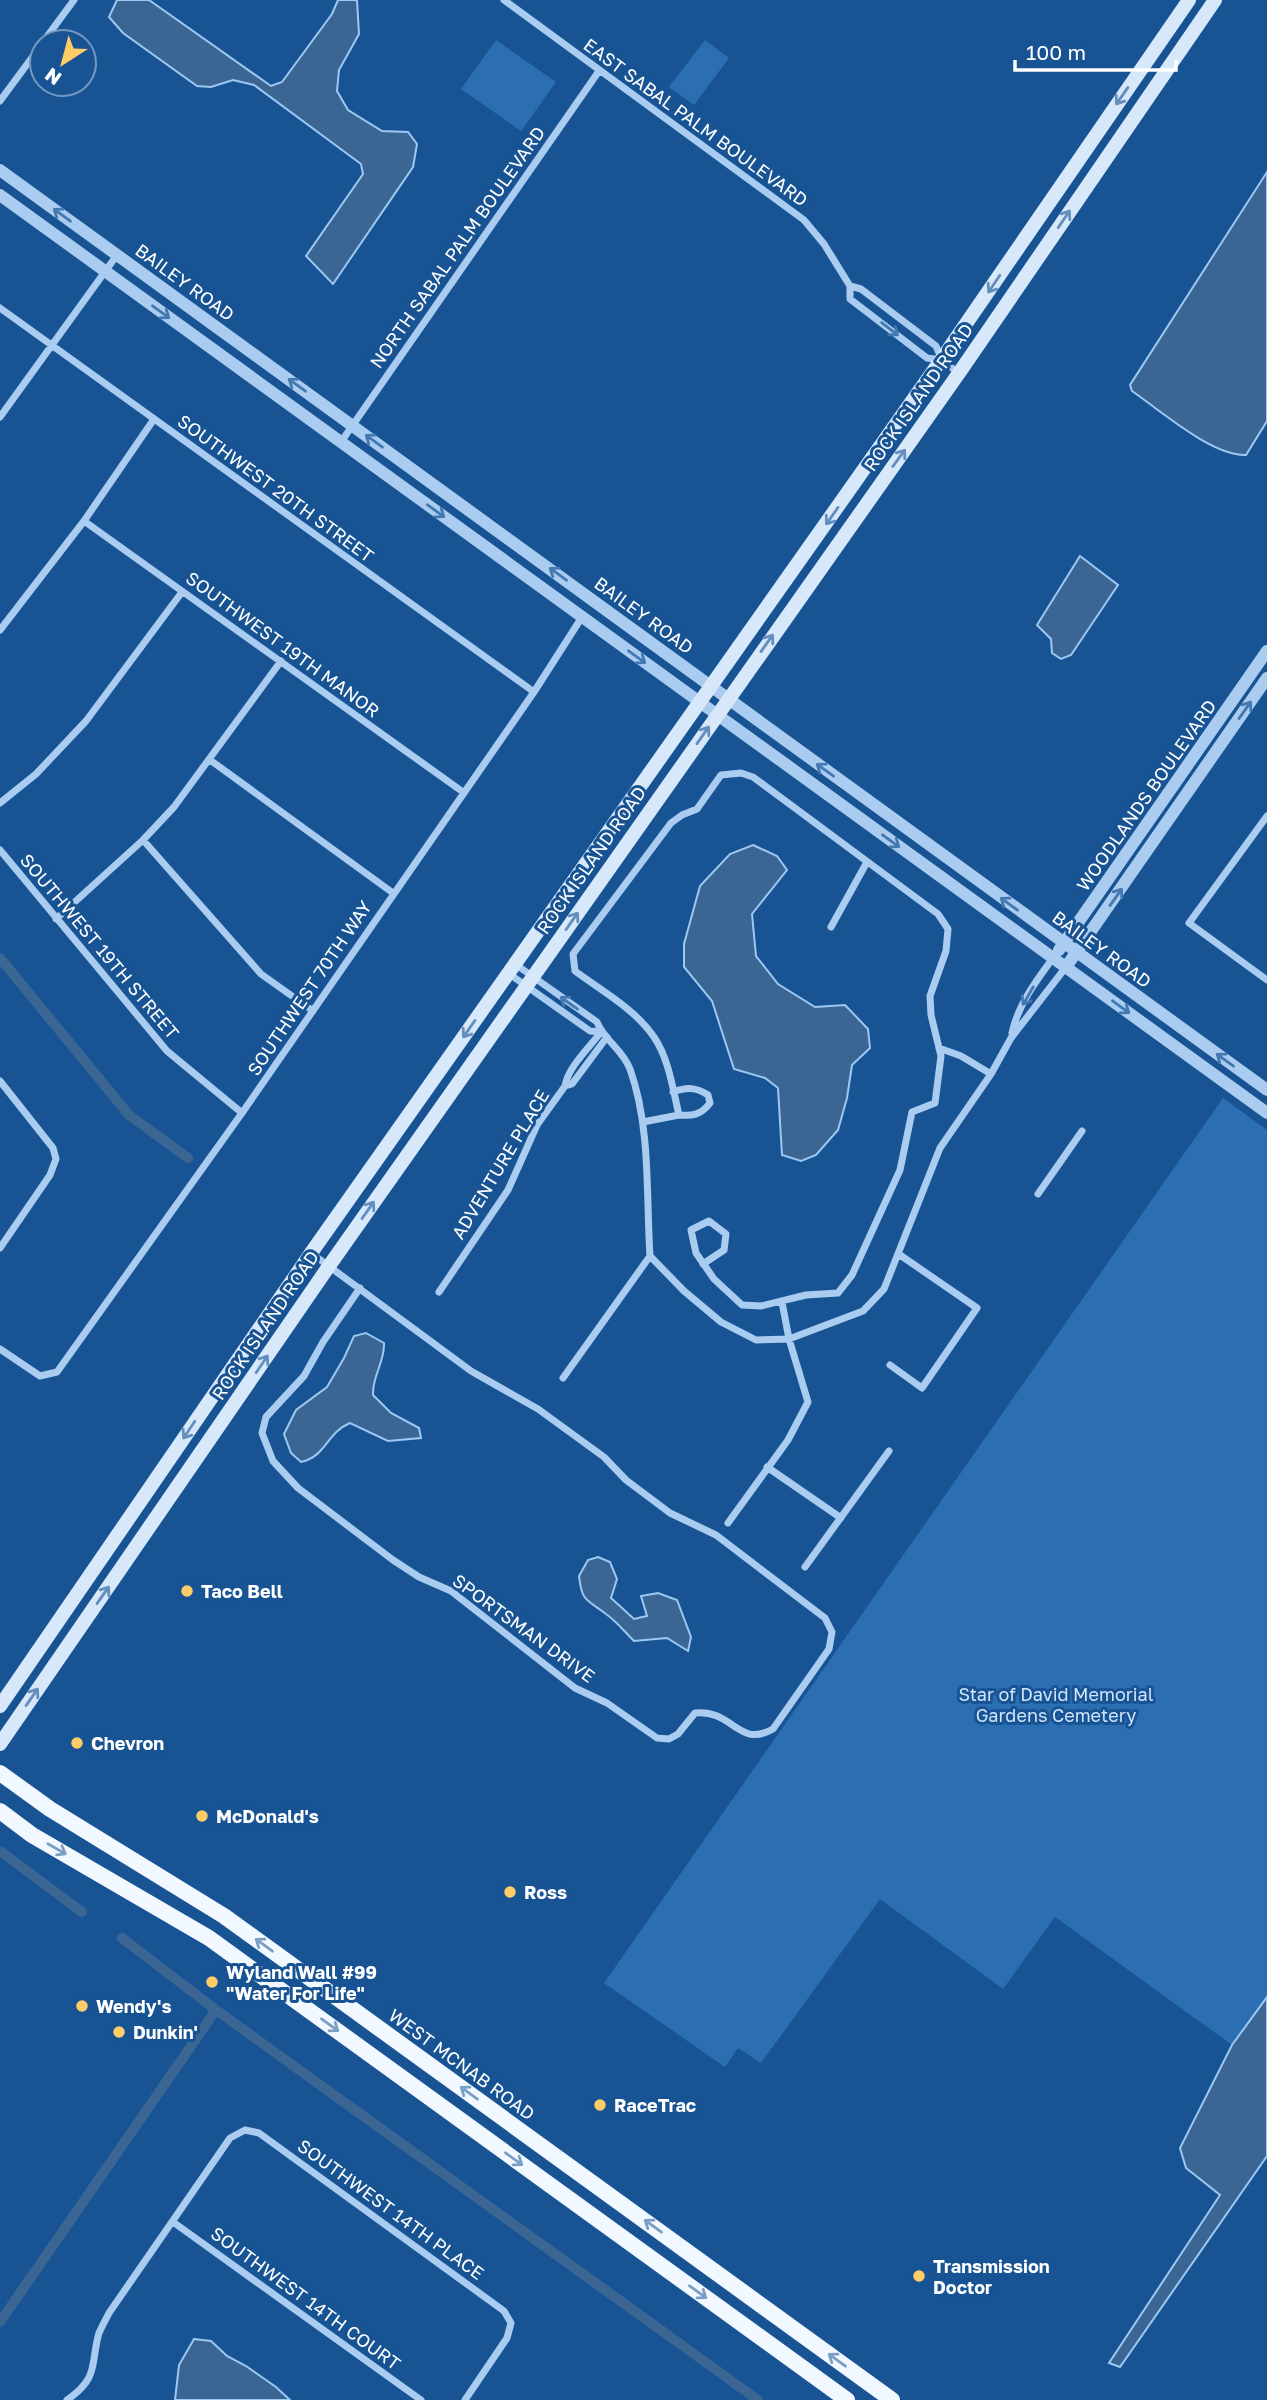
<svg xmlns="http://www.w3.org/2000/svg" width="1267" height="2400" font-family="'Golos Text',sans-serif">
<style>
.green{fill:#2c6eb2}
.water{fill:#3b6694;stroke:#9cc8f3;stroke-width:2}
.lines{fill:none;stroke-linecap:round;stroke-linejoin:round}
.canal{stroke:#3b6694;stroke-width:10}
.minor{stroke:#a9ccf0;stroke-width:7}
.tertiary{stroke:#a9ccf0;stroke-width:12}
.secondary{stroke:#d7e8fb;stroke-width:14}
.primary{stroke:#f2f8ff;stroke-width:16}
.oneway{stroke:#648fbd}
.oneway2{stroke:#4478b0}
.oneway3{stroke:#7a9ec4}
.poi-dot{fill:#ffcd68;stroke:#185494;stroke-width:2.5}
.labels{text-anchor:middle;dominant-baseline:central;stroke-width:6;stroke-linejoin:round;paint-order:stroke}
.street-label{font-size:18px;fill:#fff;stroke:#185494}
.poi-label{font-size:18px;font-weight:bold;fill:#fff;stroke:#185494;text-anchor:start}
.park-label{font-size:18px;fill:#d0e5fb;stroke:#185494}
</style>
<rect width="100%" height="100%" fill="#185494"/>
<path class="green" d="M496,40L556,82L521,131L461,89Z
M705,40L729,58L694,105L669,87Z
M1223,1098L1267,1130V1997L1232,2045L1055,1917L1003,1989L880,1899L761,2063L738,2048L725,2067L604,1983Z"/>
<path class="water" d="M117,0H149L271,86L282,82L332,14L338,0H357L359,34L339,70L337,91L348,110L382,131L408,132L417,144L413,167L333,284L306,256L363,174L361,164L254,85L233,80L211,87L197,86L123,33L109,17Z
M1267,172V421L1246,455C1212,456 1161,411 1132,391L1130,385Z
M1080,556L1118,585L1071,655L1061,659L1052,653L1051,639L1037,625Z
M753,845L777,856L787,870L752,914L756,956L778,984L815,1007L845,1005L868,1029L870,1048L852,1065L847,1098L838,1130L816,1155L801,1161L782,1155L778,1088L765,1078L734,1069L712,1001L684,967V944L700,886L730,854Z
M366,1333L384,1343C385,1362 372,1376 373,1395L391,1413L419,1428L421,1438L388,1441L350,1423C326,1433 327,1456 301,1462L291,1453L284,1434L296,1410L327,1387L344,1358L354,1336Z
M598,1557L610,1562L617,1579L611,1598L634,1619L647,1616L641,1596L658,1593L677,1600L691,1637L688,1651L667,1638L634,1641C625,1632 616,1621 606,1614C587,1599 582,1603 579,1576L588,1560Z
M1267,1997V2156L1120,2367L1109,2363L1220,2195L1186,2168L1180,2148L1232,2045Z
M194,2339L211,2341L227,2356L246,2366L276,2387L290,2400H175L179,2365Z"/>
<g class="lines">
<path class="canal" d="M0,958L129,1115L188,1158
M0,1851L82,1912
M122,1938L216,2010L758,2400
M0,2322L216,2010"/>
<path class="minor" d="M504,0L804,220L824,244L850,286V299L927,358L941,360L959,373
M43,42L74,0
M0,101L42,44
M850,286L861,289L936,346L941,358
M0,308L534,692
M0,417L117,255
M341,442L599,71
M84,521L463,792
M0,630L84,521L154,419
M210,760L393,893
M0,803L36,774L86,721L182,592
M1267,816L1189,923L1267,980
M143,840L261,974L313,1011
M0,850L167,1051L242,1113
M56,919L143,840L174,807L281,661
M831,927L867,862
M515,964L597,1022C604,1040 623,1050 630,1069C651,1128 646,1195 650,1256L684,1291L721,1322L756,1340L789,1339L863,1311L884,1289L940,1148L991,1074L1011,1038L1066,967
M508,973L590,1031L601,1032
M1012,1033C1018,1005 1036,981 1053,958
M939,1048L961,1056L991,1074
M0,1081L53,1148L56,1159L50,1175L0,1248
M565,1086L572,1084L607,1037
M673,1092C687,1087 696,1087 708,1095L710,1103C701,1115 693,1116 679,1115C673,1090 669,1059 654,1037C635,1009 602,991 575,971L573,954L671,823L682,815L697,809L721,775L741,773L753,777L938,914L948,929L946,951L930,996L931,1015L941,1056L935,1103L912,1112L900,1170L852,1275L838,1293L806,1295L761,1306L742,1305L714,1279L696,1253L691,1230L709,1221L726,1234L724,1250L703,1264
M643,1122L679,1115
M1038,1194L1082,1131
M311,1253L471,1371L538,1409L604,1457L626,1480L670,1513L716,1535L825,1618L832,1632L829,1649L773,1729C738,1749 733,1709 695,1713L678,1734L669,1739L657,1738L607,1703L575,1688L451,1591L419,1577L393,1560L298,1488L273,1461L262,1433L266,1417L304,1376L323,1342L360,1288
M439,1292L508,1190L537,1125L565,1086C568,1067 589,1048 601,1032
M0,1349L40,1376L57,1372L242,1113L534,692L582,617
M890,1365L922,1388L977,1308L900,1255
M563,1378L650,1256
M767,1467L841,1518
M728,1523L788,1440L808,1402L789,1339L782,1302
M805,1567L889,1451
M173,2222L421,2400
M67,2400C100,2377 90,2364 99,2333C102,2326 106,2319 109,2313L230,2138L245,2130L259,2133L504,2311L511,2323L507,2338L465,2400"/>
<path class="tertiary" d="M0,170L1267,1090
M0,195L1267,1113
M1059,950L1267,651
M1066,967L1267,678"/>
<path class="secondary" d="M0,1706L311,1253L941,360L1189,0
M0,1744L329,1266L959,373L1215,0"/>
<path class="primary" d="M0,1773L50,1809L224,1916L892,2400
M0,1811L32,1835L209,1938L847,2400"/>
</g>
<defs><path id="oneway-shaft" d="M-6 0H5M1.5-3L5.5 0L1.5 3" fill="none" stroke-width="1.6" stroke-linecap="round" stroke-linejoin="round" transform="scale(1.75)"/></defs>
<g class="oneway">
<use href="#oneway-shaft" transform="translate(1122 96) rotate(125)"/>
<use href="#oneway-shaft" transform="translate(1064 219) rotate(-56)"/>
<use href="#oneway-shaft" transform="translate(994 284) rotate(124)"/>
<use href="#oneway-shaft" transform="translate(899 458) rotate(-54)"/>
<use href="#oneway-shaft" transform="translate(832 516) rotate(125)"/>
<use href="#oneway-shaft" transform="translate(767 643) rotate(-55)"/>
<use href="#oneway-shaft" transform="translate(703 735) rotate(-55)"/>
<use href="#oneway-shaft" transform="translate(572 921) rotate(-55)"/>
<use href="#oneway-shaft" transform="translate(469 1029) rotate(125)"/>
<use href="#oneway-shaft" transform="translate(368 1210) rotate(-55)"/>
<use href="#oneway-shaft" transform="translate(262 1364) rotate(-56)"/>
<use href="#oneway-shaft" transform="translate(189 1430) rotate(124)"/>
<use href="#oneway-shaft" transform="translate(103 1595) rotate(-55)"/>
<use href="#oneway-shaft" transform="translate(32 1697) rotate(-55)"/>
</g>
<g class="oneway2">
<use href="#oneway-shaft" transform="translate(62 215) rotate(-144)"/>
<use href="#oneway-shaft" transform="translate(161 312) rotate(36)"/>
<use href="#oneway-shaft" transform="translate(890 329) rotate(38)"/>
<use href="#oneway-shaft" transform="translate(297 385) rotate(-144)"/>
<use href="#oneway-shaft" transform="translate(374 441) rotate(-144)"/>
<use href="#oneway-shaft" transform="translate(436 511) rotate(36)"/>
<use href="#oneway-shaft" transform="translate(558 574) rotate(-144)"/>
<use href="#oneway-shaft" transform="translate(637 657) rotate(36)"/>
<use href="#oneway-shaft" transform="translate(1245 710) rotate(-55)"/>
<use href="#oneway-shaft" transform="translate(825 770) rotate(-144)"/>
<use href="#oneway-shaft" transform="translate(891 841) rotate(36)"/>
<use href="#oneway-shaft" transform="translate(1116 897) rotate(-55)"/>
<use href="#oneway-shaft" transform="translate(1009 904) rotate(-144)"/>
<use href="#oneway-shaft" transform="translate(1028 996) rotate(120)"/>
<use href="#oneway-shaft" transform="translate(569 1003) rotate(-145)"/>
<use href="#oneway-shaft" transform="translate(1121 1007) rotate(36)"/>
<use href="#oneway-shaft" transform="translate(1225 1060) rotate(-144)"/>
</g>
<g class="oneway3">
<use href="#oneway-shaft" transform="translate(57 1849) rotate(30)"/>
<use href="#oneway-shaft" transform="translate(264 1945) rotate(-144)"/>
<use href="#oneway-shaft" transform="translate(330 2025) rotate(36)"/>
<use href="#oneway-shaft" transform="translate(469 2093) rotate(-144)"/>
<use href="#oneway-shaft" transform="translate(514 2159) rotate(36)"/>
<use href="#oneway-shaft" transform="translate(653 2226) rotate(-144)"/>
<use href="#oneway-shaft" transform="translate(698 2292) rotate(36)"/>
<use href="#oneway-shaft" transform="translate(837 2360) rotate(-144)"/>
</g>
<g class="poi-dot">
<circle cx="187" cy="1591" r="7"/>
<circle cx="77" cy="1743" r="7"/>
<circle cx="202" cy="1816" r="7"/>
<circle cx="510" cy="1892" r="7"/>
<circle cx="212" cy="1982" r="7"/>
<circle cx="82" cy="2006" r="7"/>
<circle cx="119" cy="2032" r="7"/>
<circle cx="600" cy="2105" r="7"/>
<circle cx="919" cy="2276" r="7"/>
</g>
<g class="labels">
<g class="street-label">
<text transform="translate(696 122) rotate(36)">EAST SABAL PALM BOULEVARD</text>
<text transform="translate(457 247) rotate(-55)">NORTH SABAL PALM BOULEVARD</text>
<text transform="translate(185 282) rotate(36)">BAILEY ROAD</text>
<text transform="translate(918 397) rotate(-55)">ROCK ISLAND ROAD</text>
<text transform="translate(276 488) rotate(36)">SOUTHWEST 20TH STREET</text>
<text transform="translate(644 615) rotate(36)">BAILEY ROAD</text>
<text transform="translate(283 644) rotate(36)">SOUTHWEST 19TH MANOR</text>
<text transform="translate(1146 795) rotate(-55)">WOODLANDS BOULEVARD</text>
<text transform="translate(591 860) rotate(-55)">ROCK ISLAND ROAD</text>
<text transform="translate(100 946) rotate(50)">SOUTHWEST 19TH STREET</text>
<text transform="translate(1102 949) rotate(36)">BAILEY ROAD</text>
<text transform="translate(309 988) rotate(-56)">SOUTHWEST 70TH WAY</text>
<text transform="translate(500 1164) rotate(-59)">ADVENTURE PLACE</text>
<text transform="translate(265 1325) rotate(-56)">ROCK ISLAND ROAD</text>
<text transform="translate(524 1628) rotate(36)">SPORTSMAN DRIVE</text>
<text transform="translate(462 2064) rotate(36)">WEST MCNAB ROAD</text>
<text transform="translate(391 2209) rotate(36)">SOUTHWEST 14TH PLACE</text>
<text transform="translate(306 2298) rotate(36)">SOUTHWEST 14TH COURT</text>
</g>
<g class="poi-label">
<text x="201" y="1591">Taco Bell</text>
<text x="91" y="1743">Chevron</text>
<text x="216" y="1816">McDonald's</text>
<text x="524" y="1892">Ross</text>
<text x="226" y="1972">Wyland Wall #99<tspan x="226" dy="21">"Water For Life"</tspan></text>
<text x="96" y="2006">Wendy's</text>
<text x="133" y="2032">Dunkin'</text>
<text x="614" y="2105">RaceTrac</text>
<text x="933" y="2266">Transmission<tspan x="933" dy="21">Doctor</tspan></text>
</g>
<g class="park-label">
<text x="1056" y="1694">Star of David Memorial<tspan x="1056" dy="21">Gardens Cemetery</tspan></text>
</g>
</g>
<g transform="translate(63 63) rotate(216)"><circle r="33" fill="#185494" stroke="#7498bf" stroke-width="2"/>
<path d="M0-5L12 26L0 18L-12 26Z" fill="#ffcd68"/>
<text y="-10" font-size="19" font-weight="bold" text-anchor="middle" fill="#ffffff">N</text>
</g>
<path d="M1015 60v10h161v-10" fill="none" stroke="#ffffff" stroke-width="3.5"/>
<text x="1026" y="60" font-size="21" fill="#ffffff" stroke="#185494" stroke-width="5" paint-order="stroke">100 m</text>
</svg>
